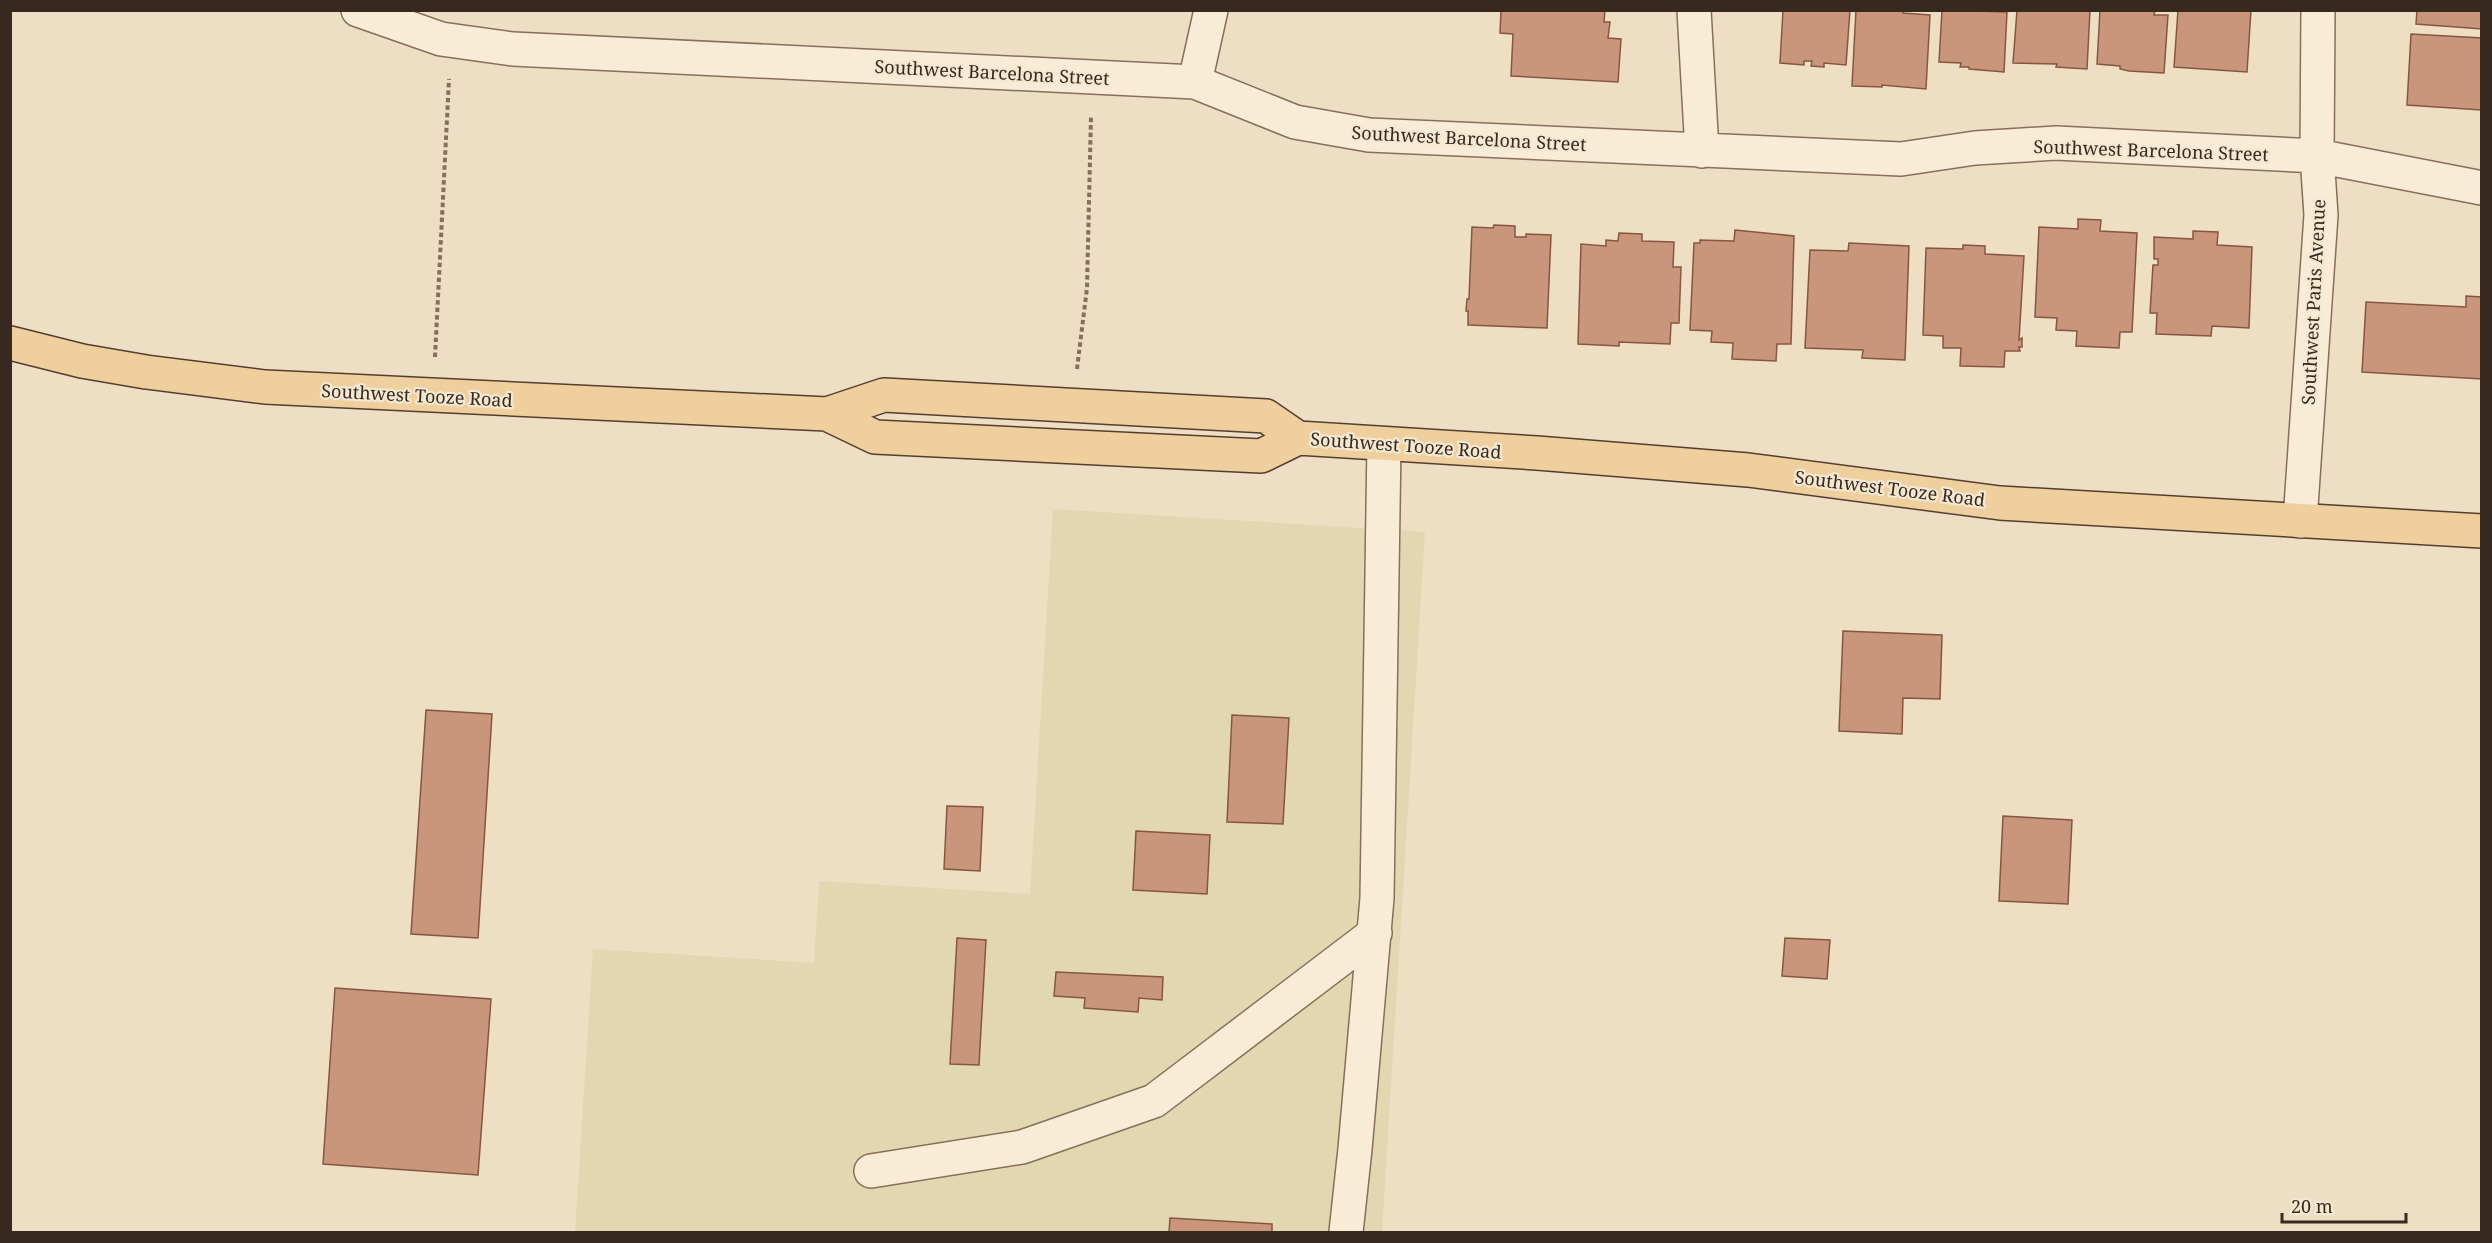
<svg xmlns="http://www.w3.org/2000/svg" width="2492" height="1243" font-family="'Noto Serif',serif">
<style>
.farmland{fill:#e2d7b1}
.building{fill:#ca967b;stroke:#855741;stroke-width:1.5}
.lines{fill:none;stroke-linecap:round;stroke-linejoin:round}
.minor-casing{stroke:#876f5b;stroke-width:36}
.major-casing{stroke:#553e2f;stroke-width:36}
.path{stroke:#876f5b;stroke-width:4;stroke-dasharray:4.5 3;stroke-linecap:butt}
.minor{stroke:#f8ecd7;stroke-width:33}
.major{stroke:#efcf9d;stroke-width:33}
.labels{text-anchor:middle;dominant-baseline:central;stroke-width:4.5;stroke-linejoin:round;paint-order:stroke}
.street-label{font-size:18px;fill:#37291e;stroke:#f4e8d3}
</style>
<rect width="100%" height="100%" fill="#eddec4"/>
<path class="farmland" d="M1053,509L1425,532L1382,1232H575L593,949L814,963L819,881L1030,894Z"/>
<path class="building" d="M1501,10H1605L1604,22H1610L1608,38L1621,39L1618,82L1511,76L1513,34L1500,33Z
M1783,10H1850L1846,65L1824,63V67L1811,66L1812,61H1804V65L1780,63Z
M1856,10H1903V13L1930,15L1926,89L1882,85V87L1852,86Z
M1942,10L2007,12L2004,72L1969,69V67H1960L1961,63L1939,62Z
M2017,10H2090L2087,69L2056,67L2057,64L2013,63Z
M2100,10H2155L2154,15H2168L2164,73L2129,71L2120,69V66L2097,64Z
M2178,10H2251L2247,72L2174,67Z
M2417,10H2482V29L2416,24Z
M2411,34L2482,38L2481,110L2407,105Z
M2078,219L2101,220L2100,231L2137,233L2132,332H2120L2119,348L2076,346L2077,331L2056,330L2057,318L2035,317L2039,227L2078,229Z
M1494,225L1515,226V237H1526V234L1551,235L1547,328L1468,325V311H1466L1467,299H1469L1472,227L1493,228Z
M1735,230L1794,236L1791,344H1777L1776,361L1732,359L1733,343L1711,342L1712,331L1690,330L1694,243H1700V240L1734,241Z
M2193,231L2218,232L2217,245L2252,247L2249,328L2212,326L2211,336L2156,334L2157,313H2150L2153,265H2158V259H2154V237L2193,239Z
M1619,233L1642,234V241L1674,242L1673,267H1681L1679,323H1671L1670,344L1619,342V346L1578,344L1581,244L1606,246V240L1618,241Z
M1849,243L1909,246L1905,360L1862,358L1863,350L1805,348L1810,250L1848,251Z
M1963,245L1985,246V254L2024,256L2019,340L2022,338V347H2019L2020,351H2005L2004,367L1960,366L1961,348H1943V336L1923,335L1926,248L1963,249Z
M2466,296L2482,297V379L2362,372L2366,302L2466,307Z
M1843,631L1942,635L1940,699L1903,698L1902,734L1839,731Z
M426,710L492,714L478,938L411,934Z
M1232,715L1289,718L1283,824L1227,822Z
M947,806L983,807L980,871L944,869Z
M2003,816L2072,820L2068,904L1999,901Z
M1136,831L1210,835L1207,894L1133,890Z
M957,938L986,940L979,1065L950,1064Z
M1785,938L1830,940L1827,979L1782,976Z
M1056,972L1163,977L1162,1000L1139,998L1138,1012L1084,1008L1085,998L1054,996Z
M335,988L491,999L478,1175L323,1164Z
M1170,1218L1272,1224V1232H1169Z"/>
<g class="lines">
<g class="minor-casing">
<path id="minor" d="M358,10L441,39L513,49L1195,82L1295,122L1369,135L1901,159L1975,148L2056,143L2317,156L2482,188
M1694,10L1702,151
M1195,82L1211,10
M2300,521L2321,215L2317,156L2318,10
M871,1171L1022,1147L1154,1101L1375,933
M1346,1232L1355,1149L1377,898L1384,444"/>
</g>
<g class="major-casing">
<path id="major" d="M10,343L82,361L146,372L265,387L827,414L884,395L1266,416L1298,438
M827,414L875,437L1261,456L1298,438L1537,453L1748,470L2000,503L2482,531"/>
</g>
<path class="path" d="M435,357L449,79
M1077,369L1087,288L1091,116"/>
<use href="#minor" class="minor"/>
<use href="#major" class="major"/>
</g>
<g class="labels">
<g class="street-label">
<text transform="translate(992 72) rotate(3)">Southwest Barcelona Street</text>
<text transform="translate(1469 138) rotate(3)">Southwest Barcelona Street</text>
<text transform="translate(2151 150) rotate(2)">Southwest Barcelona Street</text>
<text transform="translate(2313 302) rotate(-87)">Southwest Paris Avenue</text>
<text transform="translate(417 395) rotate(3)">Southwest Tooze Road</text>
<text transform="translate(1406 445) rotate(4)">Southwest Tooze Road</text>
<text transform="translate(1890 488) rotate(7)">Southwest Tooze Road</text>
</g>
</g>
<rect width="2492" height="1243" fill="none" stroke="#37291e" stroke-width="24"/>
<path d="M2282 1213v9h124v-9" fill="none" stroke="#37291e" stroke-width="3"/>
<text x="2291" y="1213" font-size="18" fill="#37291e" stroke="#f4e8d3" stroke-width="4.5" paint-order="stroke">20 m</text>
</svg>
